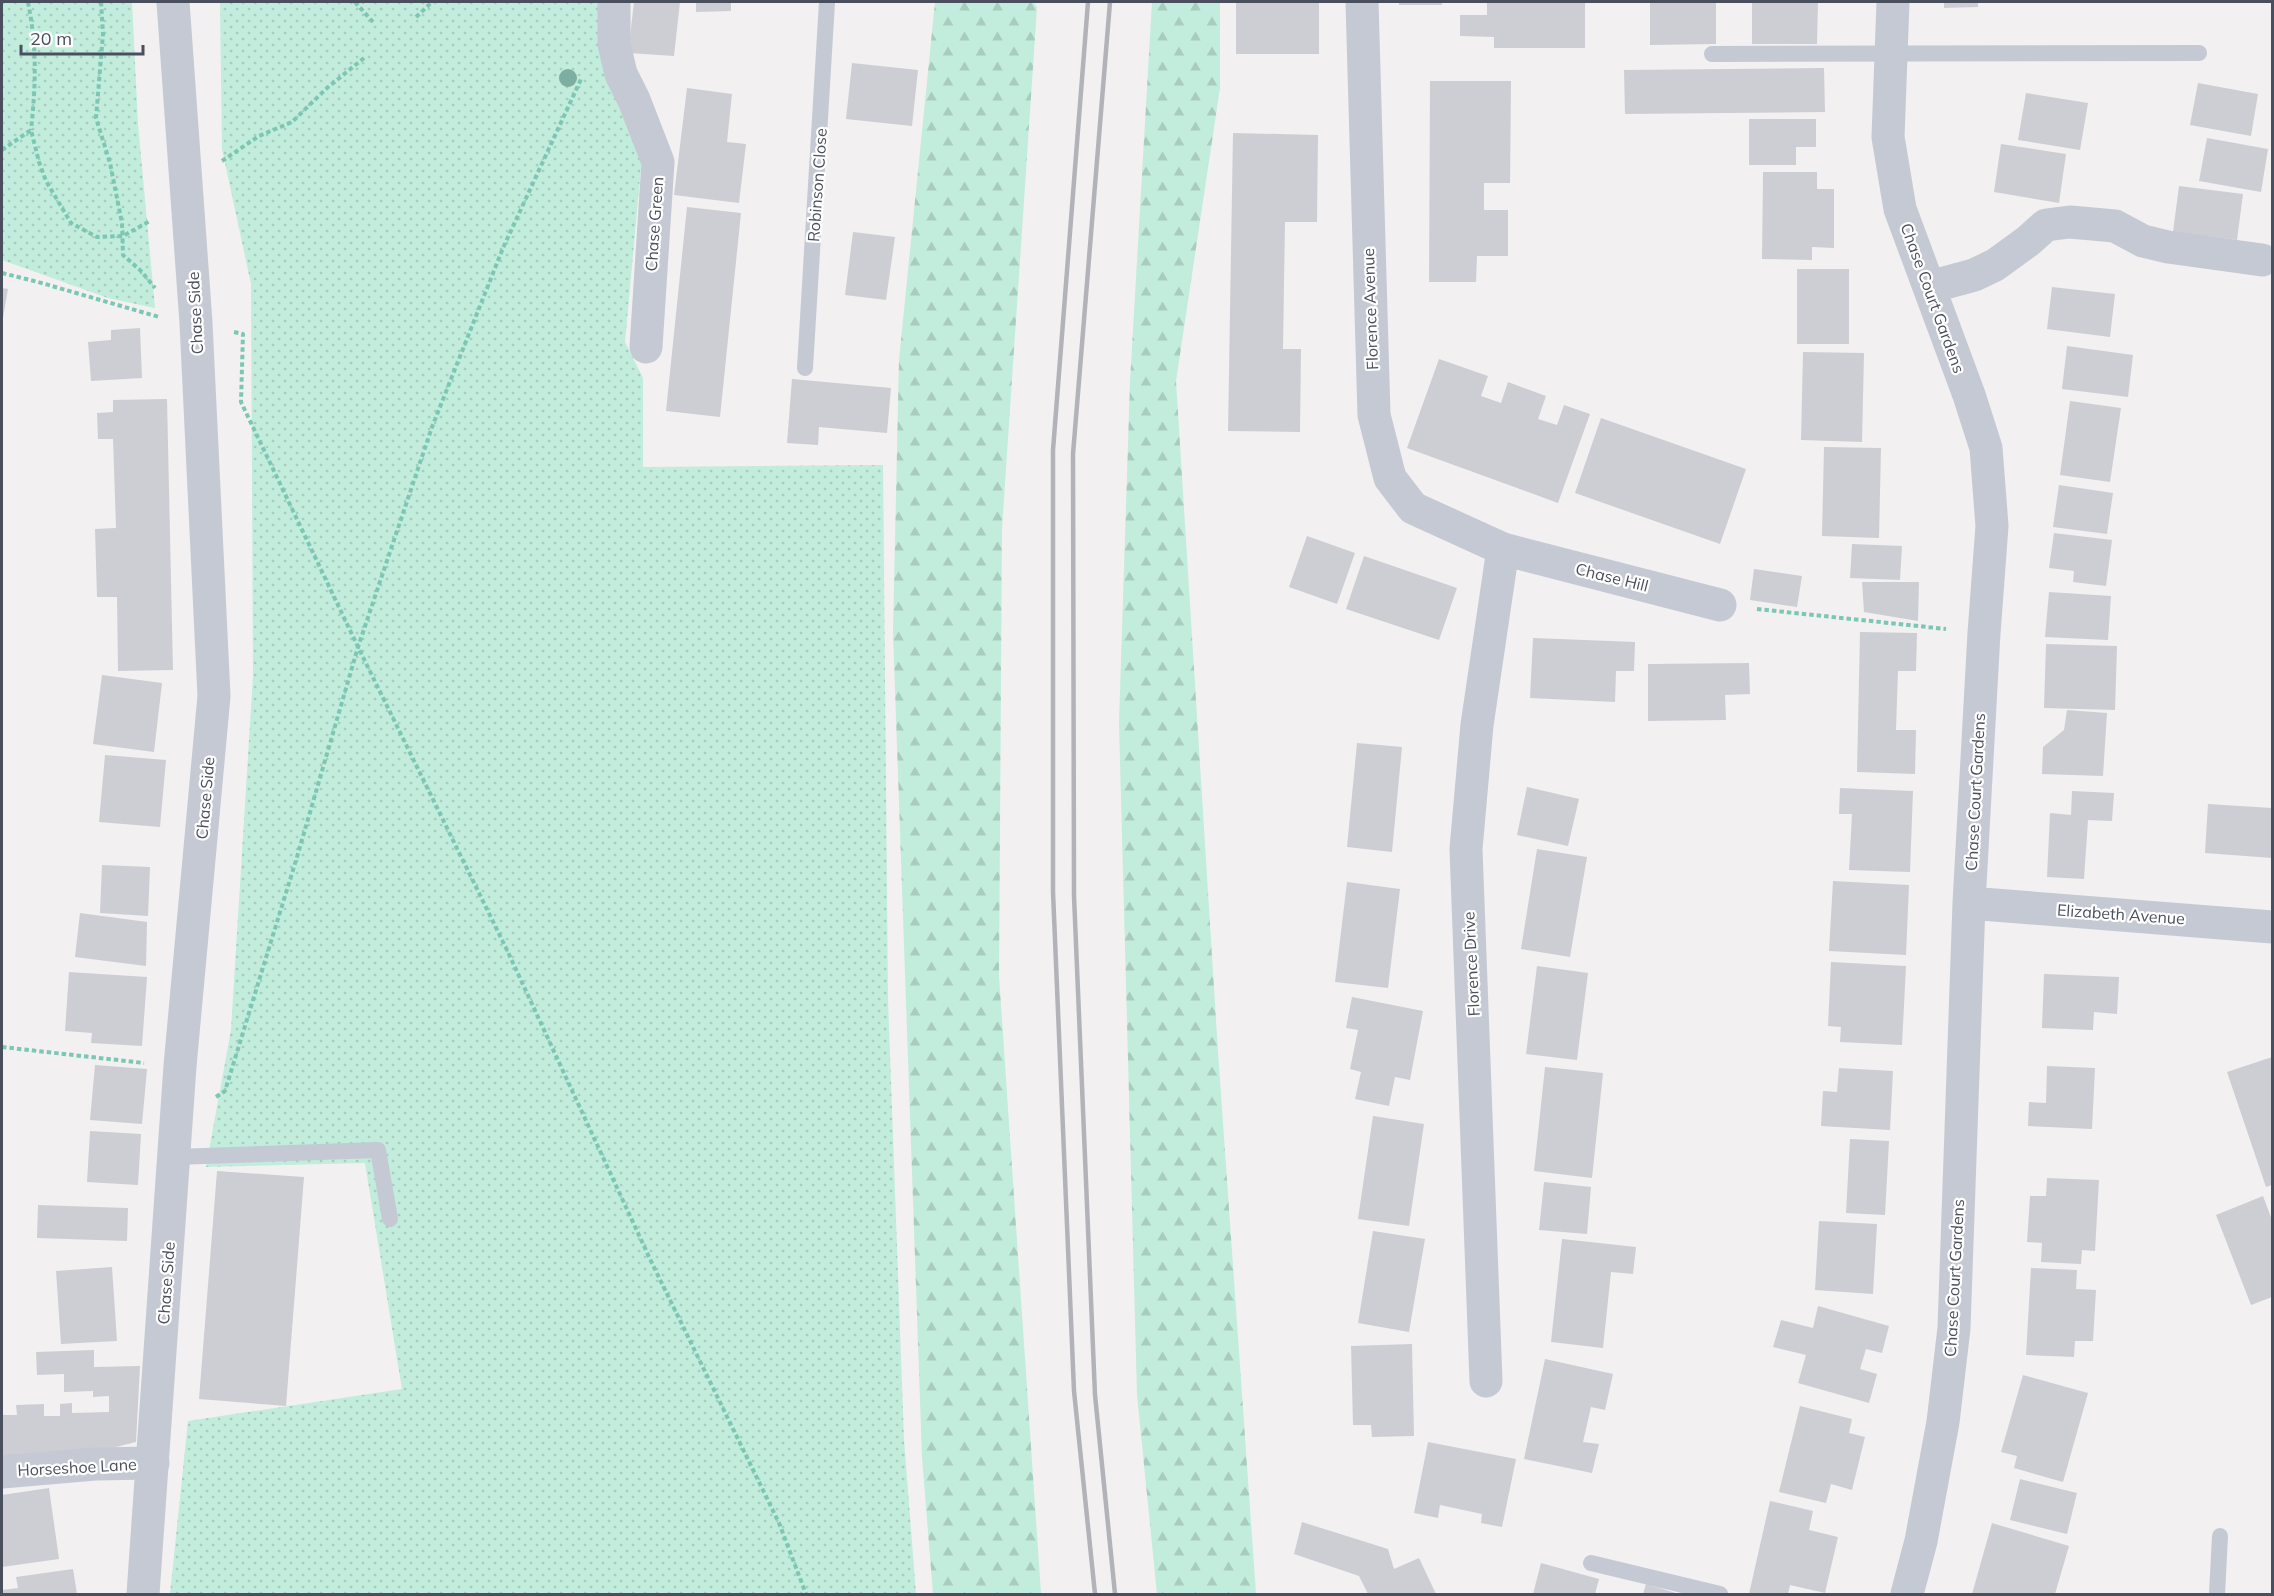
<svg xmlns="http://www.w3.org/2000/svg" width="2274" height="1596" font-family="Mulish,sans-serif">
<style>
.forest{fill:url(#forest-firs)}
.park{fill:url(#park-dots)}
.building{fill:#cdced4}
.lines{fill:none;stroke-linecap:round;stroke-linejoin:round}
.path{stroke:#7cc7b3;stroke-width:4;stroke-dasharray:4.5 3;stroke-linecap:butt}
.service{stroke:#c4c9d3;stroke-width:16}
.minor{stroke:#c4c9d3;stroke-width:33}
.tertiary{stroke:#c4c9d3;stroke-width:33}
.rail{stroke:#b2b3b9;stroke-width:4.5}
.tree{fill:#7daea1}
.labels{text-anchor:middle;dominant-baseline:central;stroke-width:4.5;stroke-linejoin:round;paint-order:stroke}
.street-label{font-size:16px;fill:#494f5c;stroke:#fff}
</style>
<defs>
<pattern id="forest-firs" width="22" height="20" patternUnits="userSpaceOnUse" patternTransform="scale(1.5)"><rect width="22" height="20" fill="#c2ecdc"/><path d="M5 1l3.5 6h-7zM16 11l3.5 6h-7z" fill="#a8ccbf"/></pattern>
<pattern id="park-dots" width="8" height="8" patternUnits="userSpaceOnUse" patternTransform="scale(1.5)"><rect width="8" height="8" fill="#c2ecdc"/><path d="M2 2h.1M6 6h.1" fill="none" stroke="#a8ccbf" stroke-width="1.8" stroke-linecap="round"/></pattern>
</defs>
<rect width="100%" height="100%" fill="#f2f0f0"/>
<path class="forest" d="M935,2H1033L1037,7L1002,528L999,976L1041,1594H933L922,1457L893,632L899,360Z
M1152,2H1220V88L1176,381L1218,1052L1256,1594H1157L1137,1395L1119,723L1130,382Z"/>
<path class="park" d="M2,2H132L138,124L155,308L108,298L2,260Z
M220,2H602L642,156L625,342L643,378V467L883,465L888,1000L904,1440L916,1594H170L188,1421L402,1389L365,1163L206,1167L231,1030L253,676L251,284L222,149Z"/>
<path class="building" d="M634,2H680L674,56L628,53Z
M696,2H731V11L696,12Z
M1236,2H1319V54H1236Z
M1399,2H1442V5H1399Z
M1487,2H1585V48H1494V37L1460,36V15H1487Z
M1650,2H1716V44L1650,45Z
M1752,2H1818L1817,44H1752Z
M1944,2H1978V7L1944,8Z
M852,63L918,70L912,126L846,119Z
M1824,68L1825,112L1625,114L1624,70Z
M1430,81H1511L1510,183H1484V210H1508V256H1477L1476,282H1429Z
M2198,83L2258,94L2251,136L2190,125Z
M687,88L732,94L727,142L746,144L739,203L674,195Z
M2026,93L2088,103L2080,150L2018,140Z
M1749,119H1816V147H1796V165H1749Z
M1233,133L1318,135L1317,222H1285L1283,349H1301L1300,432L1228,431Z
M2207,138L2268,149L2261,192L2199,181Z
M2001,144L2066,154L2059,203L1994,192Z
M1763,172H1817V189H1834V248L1812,247V260L1762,259Z
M2179,186L2243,194L2237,240L2173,232Z
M687,207L741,213L720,417L666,411Z
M853,232L895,237L886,300L845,295Z
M1797,269H1849V344H1797Z
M2052,287L2115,294L2110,337L2047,329Z
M2,288L8,289L3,318H2Z
M140,328L142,378L91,381L88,342L111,340V330Z
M2067,346L2133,355L2128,397L2062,389Z
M1803,352L1864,353L1862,442L1801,440Z
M1439,359L1488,376L1481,396L1501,403L1508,382L1546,396L1538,419L1557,425L1564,405L1590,414L1558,503L1407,448Z
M792,379L891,388L887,433L819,427L818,445L787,443Z
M167,399L173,670L118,671L117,597H97L95,529L116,528L113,439H98L97,413L113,412V400Z
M2070,401L2121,408L2110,482L2060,475Z
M1601,418L1746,469L1720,544L1575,493Z
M1824,447L1881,448L1879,538L1822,536Z
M2059,485L2113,493L2107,534L2053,527Z
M2054,533L2112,540L2106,586L2073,582L2074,571L2049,568Z
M1307,536L1355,553L1337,604L1289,587Z
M1852,544L1902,546L1900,580L1850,578Z
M1364,556L1457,588L1439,640L1346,609Z
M1754,569L1802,576L1797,607L1750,600Z
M1862,582H1919L1918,621L1864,612Z
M2049,592L2111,596L2108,640L2045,637Z
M1860,632L1917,633L1916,671H1898L1896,730H1916L1915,774L1857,772Z
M1533,638L1635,642L1634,671H1616L1615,702L1530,698Z
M2046,644L2117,646L2115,710L2044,708Z
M1749,663L1750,694L1725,695L1726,720L1648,721V664Z
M102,675L162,683L154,752L93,744Z
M2067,710L2107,713L2103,776L2042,774L2043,747L2064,730Z
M1357,743L1402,747L1392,852L1347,847Z
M105,755L166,760L160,827L99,822Z
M1527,787L1579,799L1568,846L1517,835Z
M1840,788L1913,791L1910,872L1849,870L1852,814H1839Z
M2072,791L2114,793L2112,821L2088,820L2084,879L2047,877L2050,813L2071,815Z
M2208,804L2272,808V858L2205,853Z
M1537,849L1587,857L1570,957L1521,949Z
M102,865L150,867L148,916L100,913Z
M1833,881L1909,885L1906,955L1829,951Z
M1347,882L1400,889L1388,988L1335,982Z
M80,913L147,922L146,966L75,957Z
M1831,962L1906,966L1902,1045L1840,1042L1841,1027L1828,1026Z
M1537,966L1588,973L1577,1060L1526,1054Z
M69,972L147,977L142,1046L91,1043L92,1033L65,1031Z
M2044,974L2119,977L2117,1014L2094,1012L2093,1030L2042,1028Z
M1352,997L1423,1011L1410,1080L1395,1077L1389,1106L1355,1099L1361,1072L1350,1069L1358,1030L1346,1028Z
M2272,1057V1185L2266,1187L2227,1072Z
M95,1065L147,1069L142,1124L90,1120Z
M2047,1066L2095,1068L2092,1129L2028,1126L2029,1102L2046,1103Z
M1545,1067L1603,1073L1592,1178L1534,1171Z
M1839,1068L1893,1071L1890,1130L1821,1126L1823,1091L1837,1092Z
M1373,1116L1424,1124L1409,1226L1358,1219Z
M90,1131L141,1134L138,1185L87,1182Z
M1850,1139L1889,1141L1885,1215L1846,1213Z
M217,1171L304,1177L286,1406L199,1399Z
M2047,1178L2099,1180L2095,1251L2082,1250L2081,1264L2041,1262L2042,1243L2027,1242L2030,1196H2046Z
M1544,1182L1591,1187L1587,1234L1539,1230Z
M2263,1196L2272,1220V1297L2251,1305L2216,1215Z
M38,1205L128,1208L127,1241L37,1238Z
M1819,1221L1877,1224L1873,1294L1815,1290Z
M1373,1231L1425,1239L1409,1332L1358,1323Z
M1562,1239L1636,1247L1633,1274L1611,1272L1603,1348L1551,1342Z
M112,1267L117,1341L61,1344L56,1271Z
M2031,1268L2077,1270L2076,1289L2096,1290L2093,1341H2075L2074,1357L2026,1355Z
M1818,1306L1889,1326L1882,1353L1866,1349L1860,1369L1877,1374L1869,1403L1798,1383L1806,1355L1773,1347L1781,1320L1813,1328Z
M1412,1344L1414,1436L1372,1437L1371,1425H1353L1351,1346Z
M94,1350V1367L140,1366L136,1442L88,1454L2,1458V1415H17L16,1405L44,1404V1416H60V1404L72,1403V1413L109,1412V1396L93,1397V1391L64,1392V1374L37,1375L36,1352Z
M1545,1359L1613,1374L1605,1410L1591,1407L1583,1442L1599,1444L1592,1473L1524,1459Z
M2023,1375L2088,1393L2063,1482L2014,1468L2017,1456L2001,1452Z
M1800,1406L1852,1419L1849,1433L1865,1437L1852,1490L1831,1484L1826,1503L1779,1492Z
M1428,1442L1516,1459L1502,1527L1481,1523L1482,1514L1440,1505L1438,1518L1414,1513Z
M2020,1479L2077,1493L2067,1534L2010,1520Z
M49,1488L59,1559L2,1567V1495Z
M1770,1501L1813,1511L1809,1530L1838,1537L1825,1593L1790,1585L1788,1594H1749Z
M1302,1522L1388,1549L1394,1569L1419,1558L1436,1594H1368L1359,1576L1294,1554Z
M1992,1523L2069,1546L2055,1594H1972Z
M1541,1563L1599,1579L1595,1594H1533Z
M73,1569L77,1594H2V1590L18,1588L16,1577Z
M1646,1584L1679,1594H1643Z"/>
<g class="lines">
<path class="path" d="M28,2C37,48 36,83 31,130
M101,2L103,34L96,118L110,163L122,223L123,255L141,271L155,288
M355,2L373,22
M416,17L432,2
M2,150L31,130L39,162L46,181L71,223L97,237L123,236L150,221
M222,161L259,136L292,122L327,88L364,58
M2,273L38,282L159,317
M234,332L243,334L241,402L358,647L507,950L650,1259L779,1523L806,1594
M1757,609L1946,629
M2,1047L144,1063
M216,1097L225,1091L297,857L358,647L432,427L503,248L582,77"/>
<path class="service" d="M1712,54L2199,53
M805,368L827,2
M174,1157L378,1150L390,1219
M1591,1563L1720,1594
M2217,1594L2220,1536"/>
<path class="minor" d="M614,2V44L621,74L634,100L658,162L646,347
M1362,2L1374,415L1390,478L1413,508L1503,549L1720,605
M1893,2L1888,137L1900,209L1969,395L1986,448L1992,526L1984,633L1969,903L1954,1328L1943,1422L1921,1541L1907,1594
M1930,287L1974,275L1995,265L2028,241L2046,225L2070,222L2115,226L2143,241L2168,247L2262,260
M1969,903L2272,927
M1486,1381L1466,849L1477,725L1503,549
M2,1472L95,1464L153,1463"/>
<path class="tertiary" d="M143,1594L180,1066L214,696L196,323L173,2"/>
<path class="rail" d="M1088,2L1053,450V892L1074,1391L1095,1594
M1110,2L1073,454L1074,896L1095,1395L1115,1594"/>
</g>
<circle class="tree" cx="568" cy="78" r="9"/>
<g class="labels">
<g class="street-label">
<text transform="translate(817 185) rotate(-86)">Robinson Close</text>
<text transform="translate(654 224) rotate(-86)">Chase Green</text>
<text transform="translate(1933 298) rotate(70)">Chase Court Gardens</text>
<text transform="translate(1370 309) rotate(-92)">Florence Avenue</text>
<text transform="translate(195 313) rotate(-93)">Chase Side</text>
<text transform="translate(1612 577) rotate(14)">Chase Hill</text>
<text transform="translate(1975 792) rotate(-87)">Chase Court Gardens</text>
<text transform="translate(205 798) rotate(-85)">Chase Side</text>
<text transform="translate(2121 914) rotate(4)">Elizabeth Avenue</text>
<text transform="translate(1471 964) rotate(-93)">Florence Drive</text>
<text transform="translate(1954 1278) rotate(-87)">Chase Court Gardens</text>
<text transform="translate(166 1283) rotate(-86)">Chase Side</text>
<text transform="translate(77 1467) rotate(-3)">Horseshoe Lane</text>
</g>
</g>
<rect width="2274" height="1596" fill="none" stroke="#494f5c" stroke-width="6"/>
<path d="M21 45v9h122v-9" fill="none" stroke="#494f5c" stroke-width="3"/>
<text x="30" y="45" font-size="18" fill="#494f5c" stroke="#ffffff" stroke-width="4.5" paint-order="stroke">20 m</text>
</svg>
